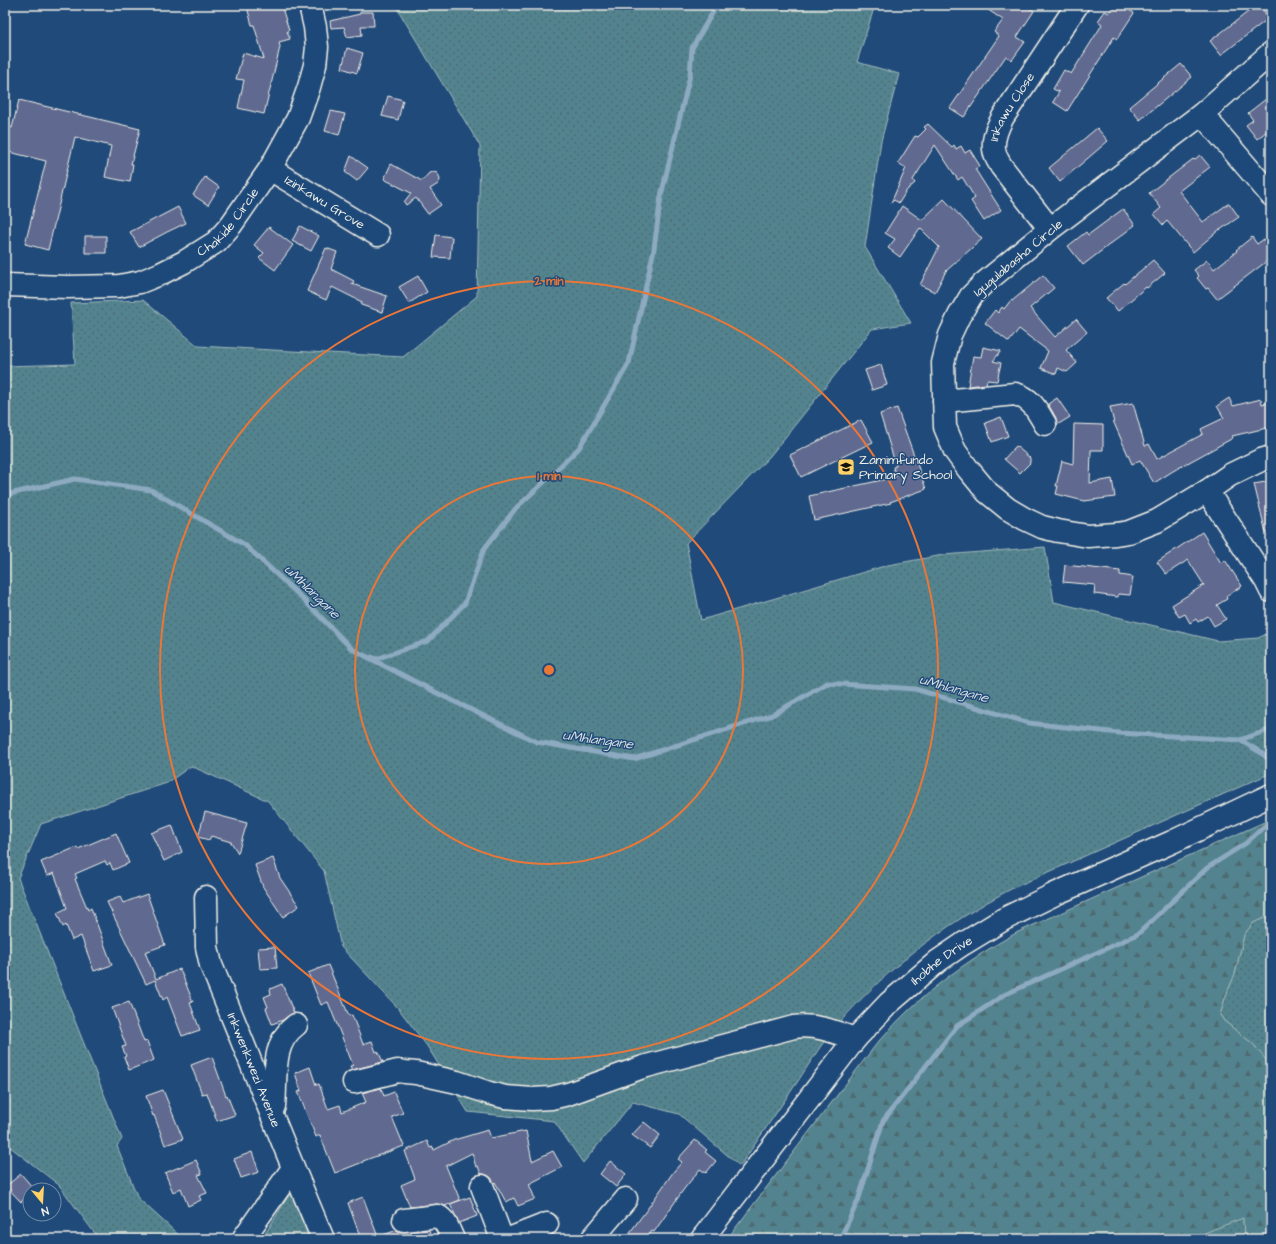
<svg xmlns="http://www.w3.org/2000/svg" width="1276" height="1244" font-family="'Architects Daughter',sans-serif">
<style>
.grass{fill:url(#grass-dots);stroke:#a3babb}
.forest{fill:url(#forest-firs);stroke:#a3babb}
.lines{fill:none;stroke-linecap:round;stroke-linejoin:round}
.stream{stroke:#8daac1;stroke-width:5}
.building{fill:#606990;stroke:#f4f1e8}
.minor-casing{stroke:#f4f1e8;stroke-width:25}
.minor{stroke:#1f4a7a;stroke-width:22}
.ring{fill:none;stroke:#ea7738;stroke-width:2}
.labels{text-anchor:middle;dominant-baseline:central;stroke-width:3;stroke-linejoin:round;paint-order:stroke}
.street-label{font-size:13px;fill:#f4f1e8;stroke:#1f4a7a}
.poi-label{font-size:13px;fill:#f4f1e8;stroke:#1f4a7a;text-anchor:start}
.water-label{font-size:14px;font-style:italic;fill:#dadfde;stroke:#1f4a7a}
.centre{fill:#ea7738;stroke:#1f4a7a;stroke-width:2}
.ring-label{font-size:12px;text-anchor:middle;font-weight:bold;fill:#ea7738;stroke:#1f4a7a;stroke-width:3;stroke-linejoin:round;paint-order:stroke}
</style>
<defs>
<pattern id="grass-dots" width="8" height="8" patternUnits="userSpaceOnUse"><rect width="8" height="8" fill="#52838e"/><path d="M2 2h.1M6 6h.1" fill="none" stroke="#4e6b71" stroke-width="1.8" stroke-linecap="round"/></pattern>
<pattern id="forest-firs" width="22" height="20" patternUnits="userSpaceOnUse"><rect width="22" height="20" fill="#52838e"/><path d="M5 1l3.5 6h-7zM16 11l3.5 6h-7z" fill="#4e6b71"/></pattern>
</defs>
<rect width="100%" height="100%" fill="#1f4a7a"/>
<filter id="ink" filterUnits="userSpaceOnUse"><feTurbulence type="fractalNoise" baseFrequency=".025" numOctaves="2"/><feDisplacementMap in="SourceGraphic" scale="8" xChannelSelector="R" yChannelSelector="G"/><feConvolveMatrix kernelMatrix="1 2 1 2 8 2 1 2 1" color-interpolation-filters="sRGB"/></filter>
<g filter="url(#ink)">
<path class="grass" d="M395,5H875L857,62L899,74L881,141L865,247L911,323L872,329L770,456L686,543L701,620L888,565L943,555L1045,547L1054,602L1218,641L1258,638L1271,632V773L1013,888C941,926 880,973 829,1035C818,1049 808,1066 798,1081C779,1109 759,1138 740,1166L679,1114L633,1102L583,1163L554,1121L468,1112L427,1046L398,1008L341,947L324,871L268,801L191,766L167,783L41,824L18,878L122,1139L117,1146L138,1198L183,1239H100L93,1231L59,1185L5,1143V366L75,364L71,303L143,300L198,346L403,357L477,296L480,146Z
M1271,915V1066L1253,1044L1224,1021L1220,1015L1226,995L1235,974L1244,935L1253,923Z
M292,1190L311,1239H262Z
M1243,1217L1244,1239H1189Z"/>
<path class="forest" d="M1271,819V915L1253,923L1244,935L1235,974L1226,995L1220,1015L1224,1021L1253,1044L1271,1066V1239H1244L1243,1218L1189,1239H727L878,1042C921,994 962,963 1018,932Z"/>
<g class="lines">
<path class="stream" d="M5,495L75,479L151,490L245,545L301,597L352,649L441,695L537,742L634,759L772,715L827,683L915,689L1029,723L1119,733L1240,740L1271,729
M372,657L376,659L428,641L465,603L484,549L516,508L543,483L579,448L629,363L654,249L661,196L690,75L692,48L717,5
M1240,740L1260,752L1271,761
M840,1239L858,1201L883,1121L957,1026L1004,995L1138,934L1207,868L1246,843L1267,824"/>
</g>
<path class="building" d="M256,5H281L289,30L287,31L290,39L279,42L280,47L264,114L238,108L244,80L236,79L243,53L264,59L254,25H252L247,7Z
M981,5H1025L1034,11L1017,37L1025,42L1012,60L1006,56L964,117L950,108L999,36L994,32L1003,20Z
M1114,5H1121L1134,13L1117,39L1114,37L1067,111L1053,102L1059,92L1053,89L1064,70L1071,74L1100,28L1102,24L1098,21L1105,11L1109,13Z
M1257,5H1259L1269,18L1221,55L1210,41Z
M360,12H373L374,26H361L362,35L347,37L344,27L331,28L330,21L360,14Z
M347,48L363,53L357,73L342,68Z
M1181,64L1192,77L1140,120L1129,107Z
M1271,95V128L1257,139L1246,125L1253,120L1248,113Z
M388,96L403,100L398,120L382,116Z
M19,100L140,129L131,164H133L130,182L105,177L111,146L75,137L48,250L25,244L46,161L5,151V126L12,128Z
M331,111L345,114L339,135L325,131Z
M928,124L952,147L954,145L956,149L961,146L965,153L970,150L980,166L975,169L1001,210L984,221L971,201L975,198L962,177L958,180L935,145L913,180L915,183L907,190L899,203L894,200L891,203L906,168L898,163L915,136L918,137L926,129L924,127Z
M1097,128L1108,141L1060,182L1049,168Z
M1200,155L1210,167L1179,191L1203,222L1229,203L1239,217L1220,230V229L1193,252L1167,221L1163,225L1154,214L1161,208L1149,193L1193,159L1194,160Z
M351,156L368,168L357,181L345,172Z
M391,164L422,181L429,173L433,172L437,173L439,176L440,180L438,184L430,189L441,205L428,214L416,198L406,205L404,202L411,193L384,179Z
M205,177L219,187L208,205L193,195Z
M944,199L982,239L946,271L935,292L920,285L939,247L920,228L900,257L888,248L895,239L885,233L902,206L922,220Z
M178,207L186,223L167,232L139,247L130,232Z
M1123,209L1135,225L1083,265L1068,246L1086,232L1088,235Z
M300,226L319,236L311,251L292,241Z
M269,227L293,245L275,270L259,258L264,253L254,245Z
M436,235L452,237L450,258L433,257Z
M85,236H106V253H85Z
M1252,237L1257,244L1264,239L1271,248V258L1217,299L1208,288L1206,289L1197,278L1199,276L1194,270L1207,260L1214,269L1237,251L1236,250Z
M326,248L337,252L331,269L354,281L352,284L387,296L382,312L361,305L362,302L332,287L326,300L307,291Z
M1153,260L1165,273L1147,288L1146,287L1118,311L1106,298L1124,283L1125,284Z
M1043,275L1054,288L1030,308L1055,337L1076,319L1087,332L1066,350L1077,363L1067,372L1058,368L1056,374L1041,368L1048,351L1019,329L1009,342L985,323L995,310L998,313L1002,307L1004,309L1011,300L1012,301Z
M418,276L427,292L409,303L399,287Z
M983,347L1001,351L993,361L1001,363L997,381L987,380L986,384L968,386L973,356L981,357Z
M881,365L887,385L872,390L865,370Z
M1057,398L1070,417L1057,425L1056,418L1048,404Z
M1229,398L1233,406L1261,399L1262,404L1271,402V427L1232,436L1233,438L1173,471L1154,483L1140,460L1132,464L1114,423L1110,407L1133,403L1145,446L1149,444L1157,459L1203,434L1201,429L1224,418L1217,406Z
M897,408L926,489L890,502L891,503L814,520L809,496L896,477L893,467L896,466L880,414Z
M1001,417L1008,436L992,442L985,423Z
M861,420L873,442L801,477L790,455Z
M1074,424L1103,425V450H1091L1090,483L1112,479L1115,497L1084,501L1056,494L1058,486H1056L1062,461L1073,464Z
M1016,446L1030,458V463L1020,473L1004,459Z
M1271,481V533H1266L1254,484Z
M1202,532L1221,563L1225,560L1242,586L1226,596L1227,599L1217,605L1226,619L1214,626L1208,616L1198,622L1196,619L1190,623L1185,614L1179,617L1172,605L1204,585L1188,560L1166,574L1157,562Z
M1065,565L1120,571V575L1133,577L1130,595L1118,594V597L1094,594L1095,585L1063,582Z
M205,812L247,823L238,853L231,842L211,836L209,840L198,837Z
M172,825L182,852L164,861L151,833Z
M116,833L129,863L113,870L110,863L107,865L105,861L75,874L77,878L75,879L88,910L91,908L112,965L94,971L81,936L72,940L66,925L63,927L57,913L67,908L54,873L47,876L41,862L77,847L78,849Z
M273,858L280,878L299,906L283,917L263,887L255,865Z
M147,894L165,945L145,952L156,979L180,969L193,1002L190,1003L200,1030L182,1036L167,997L163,1000L155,980L146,984L107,902L120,897L123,903Z
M275,947L277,968L260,969L258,948Z
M328,965L349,1016L352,1015L363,1044L372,1041L376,1052L378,1051L383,1062L352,1070L350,1066L353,1065L328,1002L321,1005L308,973Z
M282,984L294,1013L288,1016L283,1020L272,1024L266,1008L268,1007L264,997L271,994L270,989Z
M129,1002L144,1042L147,1041L154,1060L129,1070L124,1057L126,1056L122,1047L126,1046L112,1008Z
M212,1057L226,1096L227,1095L235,1115L217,1121L207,1093L202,1094L191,1065Z
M310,1067L316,1085L319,1084L328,1109L340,1105L342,1112L366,1102L362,1093L381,1088L384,1096L394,1092L403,1113L392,1117L404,1146L363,1161V1162L335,1173L320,1135L316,1137L298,1092L301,1091L295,1073Z
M163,1090L183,1139L165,1145L154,1115L153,1116L146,1096Z
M644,1122L660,1135L650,1148L632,1135Z
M488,1130L491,1138L526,1131L532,1161L553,1151L562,1167L529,1184L535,1199L518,1206L514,1198L506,1202L495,1182L494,1183L490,1177L484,1174H481L478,1166L476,1167L472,1153L446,1166L460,1200L445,1206L437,1204L410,1207L401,1185L415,1179L405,1151L427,1141L430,1148L433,1147L434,1150L454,1140Z
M695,1140L707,1150L705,1152L716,1161L706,1173L700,1169L684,1189L654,1232L652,1231L646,1239H625L648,1208L674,1171L682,1162L678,1159Z
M252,1152L259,1172L241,1178L234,1159Z
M196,1160L202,1174L198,1175L207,1193L199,1196L201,1200L188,1206L181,1188L173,1192L165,1173Z
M610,1161L626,1174L616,1187L600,1174Z
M21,1174L34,1189L30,1190V1193L21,1202L6,1186Z
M363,1197L378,1237L397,1230L399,1232H405L429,1230L432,1239H361L348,1203Z
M470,1197L477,1216L459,1223L450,1204Z"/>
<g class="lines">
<g class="minor-casing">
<g id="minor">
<path d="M1271,53L1202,114L1050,229L983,284L971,296L959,316L950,335L943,363L945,427L955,451L968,469L987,492L1008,509L1025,519L1042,527L1058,531L1088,536L1116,534L1129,532L1157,521L1207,491L1230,475L1261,460L1271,457"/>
<path d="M1202,114L1271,195"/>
<path id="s1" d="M270,169L378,235"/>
<path id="s2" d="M1050,229L1001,166C999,162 996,158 995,154C991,141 997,128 1003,117L1077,5"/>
<path id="s3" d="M5,285L67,287L119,286L140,282L160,274L184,262L216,242L231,225L270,169L298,118L309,87L315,65L317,47L315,27L310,5"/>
<path d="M944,401L1015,394C1031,398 1037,410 1045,424"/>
<path d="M1207,491L1266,581L1271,591"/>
<path id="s4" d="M206,897L207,947L211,965C249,1056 284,1148 323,1239"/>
<path d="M354,1082L398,1071L405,1072L416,1073L457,1082L489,1093L505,1097L532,1099L551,1098L568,1094L643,1067L794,1027C816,1024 835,1032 855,1039"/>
<path d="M272,1111L274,1106C277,1078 270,1044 296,1025"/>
<path d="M482,1186L502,1239"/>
<path d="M404,1220L438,1216C446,1220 449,1231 453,1239"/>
<path d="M243,1239L293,1168"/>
<path d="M509,1239L547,1224"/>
<path d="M592,1239L626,1199"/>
<path id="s5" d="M702,1239L855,1039L889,1003L938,961L963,944L1004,919L1055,894L1172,842L1271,795"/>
</g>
</g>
<use href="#minor" class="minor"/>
</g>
</g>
<g class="ring">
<circle cx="549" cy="670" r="194"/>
<circle cx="549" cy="670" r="389"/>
</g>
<defs>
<g id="school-square" transform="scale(0.9)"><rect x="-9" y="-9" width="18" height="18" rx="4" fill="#ffd166" stroke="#1f4a7a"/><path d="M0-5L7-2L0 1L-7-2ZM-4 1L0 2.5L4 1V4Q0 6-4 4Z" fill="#111"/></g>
</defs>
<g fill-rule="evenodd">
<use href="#school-square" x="846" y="467"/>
</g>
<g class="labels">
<g class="street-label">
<text stroke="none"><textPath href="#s2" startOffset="145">Inkawu Close</textPath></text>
<text stroke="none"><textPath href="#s1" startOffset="64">Izinkawu Grove</textPath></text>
<text stroke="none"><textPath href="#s3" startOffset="244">Chakide Circle</textPath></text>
<text transform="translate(1018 258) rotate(-40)">Igugulabasha Circle</text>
<text stroke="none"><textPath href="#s5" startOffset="369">Ihobhe Drive</textPath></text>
<text stroke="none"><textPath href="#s4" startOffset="182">Inkwenkwezi Avenue</textPath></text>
</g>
<g class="poi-label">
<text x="859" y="460">Zamimfundo<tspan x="859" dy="15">Primary School</tspan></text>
</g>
<g class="water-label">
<text transform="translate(312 592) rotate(44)">uMhlangane</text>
<text transform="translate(954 689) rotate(16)">uMhlangane</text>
<text transform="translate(598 740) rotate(8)">uMhlangane</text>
</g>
</g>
<circle cx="549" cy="670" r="6" class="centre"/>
<g class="ring-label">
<text x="549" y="285">2 min</text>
<text x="549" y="480">1 min</text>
</g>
<rect width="1276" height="1244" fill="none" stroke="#1f4a7a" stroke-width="20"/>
<rect x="10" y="10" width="1256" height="1224" fill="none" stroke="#f4f1e8" stroke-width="1.5" filter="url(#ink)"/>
<g transform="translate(42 1202) rotate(162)"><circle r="19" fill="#1f4a7a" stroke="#748da6"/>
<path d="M0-3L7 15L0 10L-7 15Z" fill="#ffd166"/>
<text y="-6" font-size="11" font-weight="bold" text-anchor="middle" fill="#f4f1e8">N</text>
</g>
</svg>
